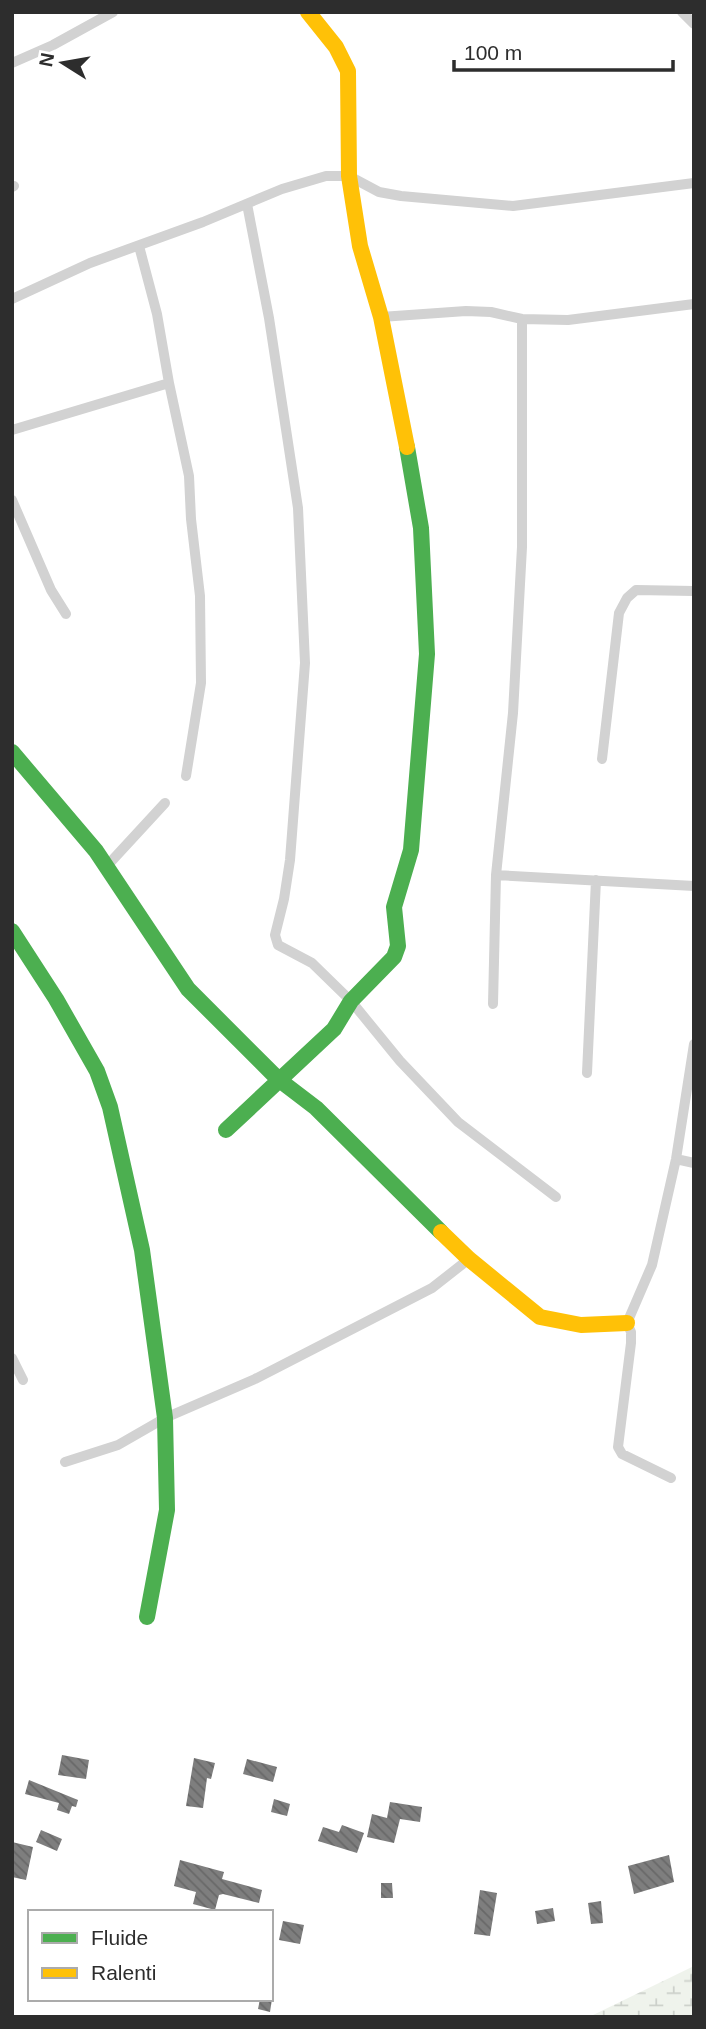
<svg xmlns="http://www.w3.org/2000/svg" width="706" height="2029" font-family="Arial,sans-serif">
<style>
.wetland{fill:url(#wetland-marsh)}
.building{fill:url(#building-back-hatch)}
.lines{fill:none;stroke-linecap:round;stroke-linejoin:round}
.street{stroke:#d2d2d2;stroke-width:10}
.fast{stroke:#4caf50;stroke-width:16}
.slow{stroke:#ffc107;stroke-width:16}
</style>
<defs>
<pattern id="wetland-marsh" width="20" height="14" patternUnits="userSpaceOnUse" patternTransform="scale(1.75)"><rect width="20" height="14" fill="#eff3ec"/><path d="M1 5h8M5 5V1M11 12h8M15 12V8" fill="none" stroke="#cdd1cb"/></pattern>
<pattern id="building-back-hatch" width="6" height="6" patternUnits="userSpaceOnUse" patternTransform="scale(1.75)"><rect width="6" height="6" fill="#7e7e7e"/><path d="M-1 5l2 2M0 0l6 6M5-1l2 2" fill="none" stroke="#686868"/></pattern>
</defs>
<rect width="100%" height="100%" fill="#fff"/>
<path class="wetland" d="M694,1966V2017H589Z"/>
<path class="building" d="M62,1755L89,1760L86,1779L58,1775Z
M194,1758L215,1763L211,1779L207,1778L203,1808L186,1806Z
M247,1759L277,1767L273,1782L243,1774Z
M29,1780L78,1800L76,1807L72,1806L69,1814L57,1810L59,1803L25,1794Z
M274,1799L290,1804L287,1816L271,1812Z
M390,1802L422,1807L420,1822L400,1819L394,1843L367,1837L372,1814L387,1818Z
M342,1825L364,1833L357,1853L318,1841L323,1827L339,1832Z
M41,1830L62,1839L57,1851L36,1842Z
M12,1842L33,1847L26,1880L12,1877Z
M669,1855L674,1882L634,1894L628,1866Z
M180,1860L224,1872L222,1879L262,1890L259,1903L223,1894L219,1895L215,1910L193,1904L196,1892L174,1886Z
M381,1883H392L393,1898H381Z
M480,1890L497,1893L490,1936L474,1934Z
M601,1901L603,1923L591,1924L588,1903Z
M553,1908L555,1921L537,1924L535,1911Z
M283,1921L304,1925L300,1944L279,1940Z
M260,1999H272L270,2012L258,2009Z"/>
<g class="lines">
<path class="street" d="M682,12L694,24
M12,63L53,45L113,12
M12,187L14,186
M247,204L269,318L298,508L305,663L290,860L284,899L275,935L278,945L312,963L351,1001L400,1061L458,1122L556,1197
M139,246L157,314L169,383L189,476L191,519L200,596L201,683L186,776
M12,299L90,263L203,222L282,189L326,176H349L379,192L401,196L513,206L694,183
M381,317L466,311L491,312L522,319L568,320L694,304
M12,430L169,383
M12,500L51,590L66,614
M602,759L619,613L627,598L636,590L694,591
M106,867L165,803
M496,875L694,886
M493,1004L496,875L513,713L522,547V319
M587,1073L596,880
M676,1159L694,1163
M12,1358L23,1380
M65,1462L118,1445L165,1418L255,1379L432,1288L469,1259
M671,1478L622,1454L618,1447L631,1343V1332L627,1323L652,1265L676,1159L694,1044"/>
<path class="fast" d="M12,752L96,851L188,989L278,1079L316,1108L441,1232
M12,931L56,999L97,1071L110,1107L142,1250L165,1418L167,1510L147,1617
M226,1130L334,1029L351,1001L394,957L398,946L394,907L411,850L427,654L421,528L407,447"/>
<path class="slow" d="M308,12L336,47L348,71L349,176L360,246L381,317L407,447
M441,1232L469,1259L540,1317L581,1325L627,1323"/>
</g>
<rect width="706" height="2029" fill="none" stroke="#2d2d2d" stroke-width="28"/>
<rect x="28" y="1910" width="245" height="91" fill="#ffffff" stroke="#ababab" stroke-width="2"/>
<rect x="42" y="1933" width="35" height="10" fill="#4caf50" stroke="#ababab" stroke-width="2"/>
<text x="91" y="1945" font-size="21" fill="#2d2d2d">Fluide</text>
<rect x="42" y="1968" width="35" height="10" fill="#ffc107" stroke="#ababab" stroke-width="2"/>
<text x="91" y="1980" font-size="21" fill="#2d2d2d">Ralenti</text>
<g transform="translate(63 63) rotate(281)" stroke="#ffffff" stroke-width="5" paint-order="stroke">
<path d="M0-5L12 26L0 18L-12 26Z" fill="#2d2d2d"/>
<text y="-10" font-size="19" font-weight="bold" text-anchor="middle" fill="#2d2d2d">N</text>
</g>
<path d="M454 60v10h219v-10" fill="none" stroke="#2d2d2d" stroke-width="3.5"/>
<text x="464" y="60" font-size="21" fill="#2d2d2d" stroke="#ffffff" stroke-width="5" paint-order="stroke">100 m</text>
</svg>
